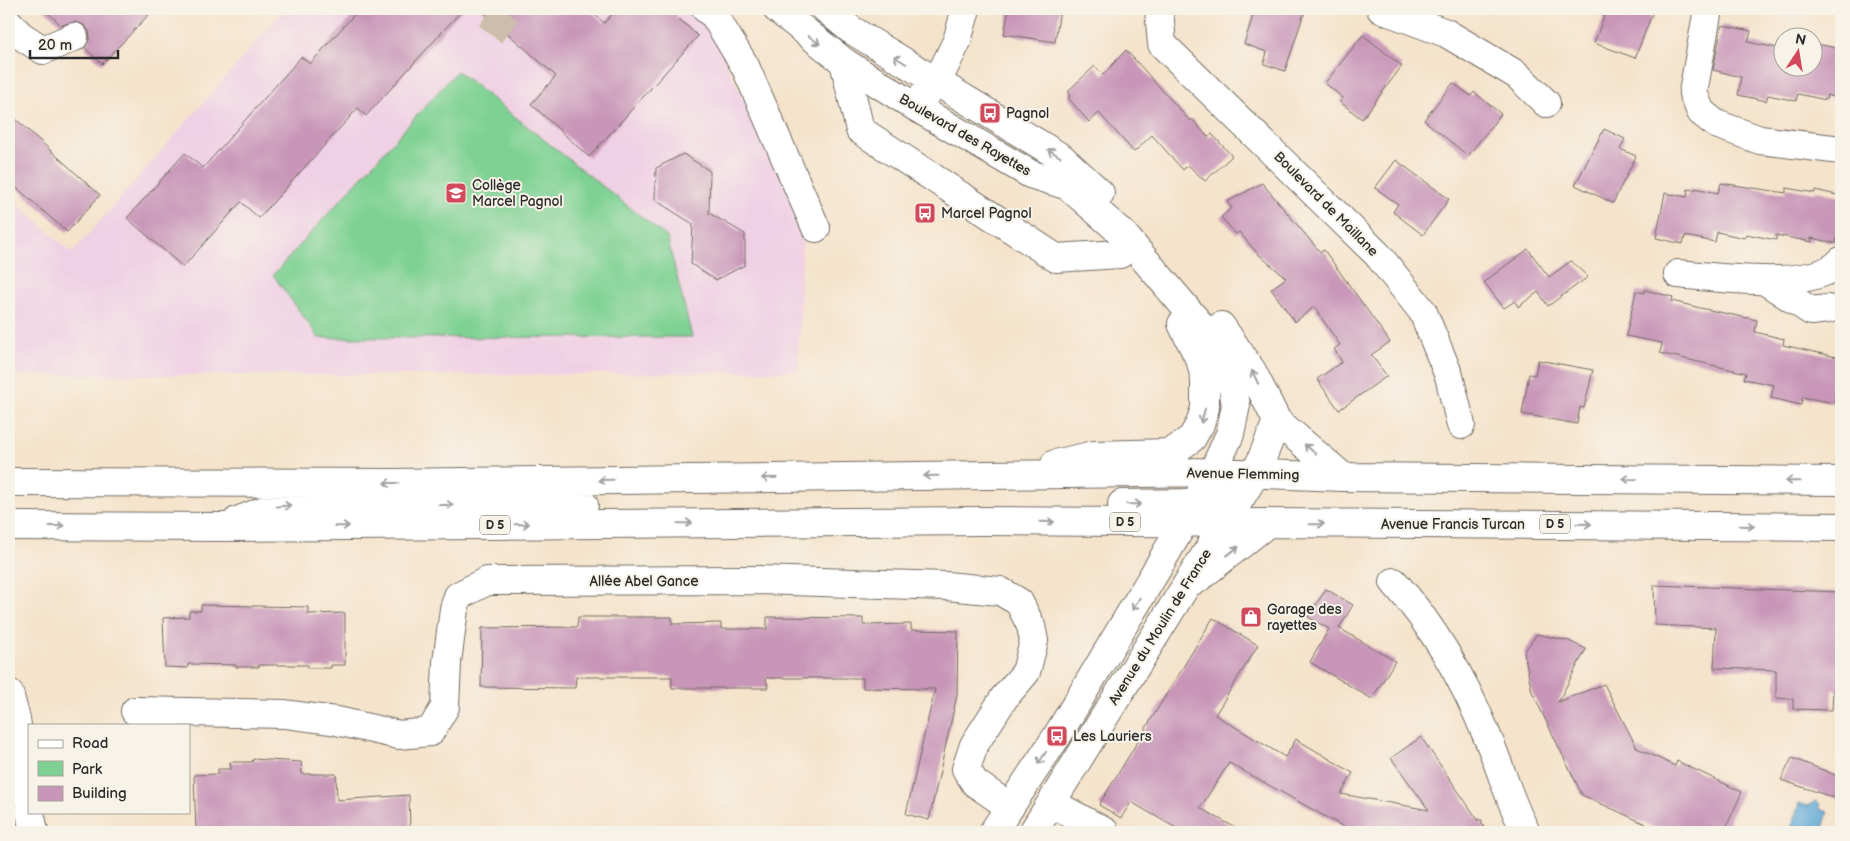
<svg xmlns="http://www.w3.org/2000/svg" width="1850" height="841" font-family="'Balsamiq Sans',sans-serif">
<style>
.built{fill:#f0d0e4}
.green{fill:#7ed193;stroke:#547e5f}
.water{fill:#5ea7d5;stroke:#446980}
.building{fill:#c896b8}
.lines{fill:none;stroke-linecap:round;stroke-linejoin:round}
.minor-tunnel{stroke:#cdbeab;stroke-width:28;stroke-dasharray:28 14;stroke-linecap:butt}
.minor-casing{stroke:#726b63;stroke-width:30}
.major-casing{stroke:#726b63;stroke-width:30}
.minor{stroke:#fff;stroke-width:28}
.major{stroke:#fff;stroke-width:28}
.oneway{stroke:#a0a0a0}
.labels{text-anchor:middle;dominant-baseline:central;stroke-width:4;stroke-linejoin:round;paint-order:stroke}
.shield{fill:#f7f3e8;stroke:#686764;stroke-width:1}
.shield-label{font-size:12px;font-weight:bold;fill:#2b2b2b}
.poi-label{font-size:14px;fill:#2b2b2b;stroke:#f7f3e8;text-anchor:start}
.street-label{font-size:14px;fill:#2b2b2b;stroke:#f7f3e8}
</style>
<rect width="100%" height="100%" fill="#f7f3e8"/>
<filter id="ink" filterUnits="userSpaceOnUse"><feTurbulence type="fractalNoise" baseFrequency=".02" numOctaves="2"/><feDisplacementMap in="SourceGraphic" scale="10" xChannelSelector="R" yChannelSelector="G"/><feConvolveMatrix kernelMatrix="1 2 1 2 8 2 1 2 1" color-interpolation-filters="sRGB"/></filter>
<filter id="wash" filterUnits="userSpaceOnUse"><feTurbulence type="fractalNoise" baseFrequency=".0096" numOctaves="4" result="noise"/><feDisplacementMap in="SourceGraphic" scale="20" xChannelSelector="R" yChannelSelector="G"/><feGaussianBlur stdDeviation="1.12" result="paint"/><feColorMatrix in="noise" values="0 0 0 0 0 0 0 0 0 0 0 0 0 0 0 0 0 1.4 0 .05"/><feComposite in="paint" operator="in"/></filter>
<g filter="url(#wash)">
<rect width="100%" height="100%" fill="#f5e3cb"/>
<path class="built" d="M285,9H715L727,66L803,222L798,371L529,375H9V196L72,253Z"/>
<path class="green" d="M457,71L667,237L692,337L319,338L273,275Z"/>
<path class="water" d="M1815,801L1820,804V809L1828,812L1822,832H1790L1799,803L1808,806Z"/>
<g id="blocks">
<path class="building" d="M44,9H154L102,64L85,48L90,38L89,31L84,25L75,22L61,25Z
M359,9H463L366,116L358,108L259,218L241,202L183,267L127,218L185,153L203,168L301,57L310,64Z
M480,9H588L604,23L617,9H668L698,36L589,157L531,104L556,76Z
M1009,9H1060L1055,42L1004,34Z
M1255,9H1289L1304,13L1285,71L1264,64L1267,52L1244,44Z
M1607,9H1654L1635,58L1594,43Z
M1722,25L1751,31L1748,42L1782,49V68H1812V43L1841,49V99L1827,95L1826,100L1798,94L1796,101L1768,95L1766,101L1738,95L1741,77L1713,70Z
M1363,35L1402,66L1362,119L1340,102L1343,98L1325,83Z
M1126,50L1190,121L1192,119L1208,137L1212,134L1232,156L1205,181L1188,165L1183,170L1152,135L1134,152L1099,113L1089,122L1069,99V90L1095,66L1103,75Z
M1453,83L1471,96L1474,92L1501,114L1468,156L1424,120Z
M9,113L100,195L67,232L9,181Z
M1604,129L1625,139L1620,149L1636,156L1613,203L1575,185Z
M683,154L710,171L709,213L745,234V265L716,280L691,264L693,224L655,200L656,168Z
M1396,160L1449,199L1423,235L1393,212L1398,204L1375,188Z
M1262,183L1320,252L1324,250L1390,342L1371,355L1387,376L1339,410L1317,379L1342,362L1334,349L1340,345L1314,307L1295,322L1271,289L1286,278L1258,254L1239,232L1236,234L1221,217L1232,208L1227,202Z
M1721,183L1786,193V188L1815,193V190L1841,196V217L1836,243L1811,238L1812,242L1776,235V240L1746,234L1745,238L1717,232L1715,242L1685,236L1683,244L1656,238L1665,193L1687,197L1688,189L1695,190V188L1718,193Z
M1528,249L1549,277L1571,261L1588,277L1548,306L1538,292L1518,307L1515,301L1504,308L1484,282Z
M1645,290L1673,297L1672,301L1700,308L1757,320L1755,332L1784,339L1783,345L1841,358L1834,403L1802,397L1801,405L1771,398L1774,385L1744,379L1746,373L1660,353L1662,343L1626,336L1636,291L1644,293Z
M1538,360L1593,370L1584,408L1580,407L1577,424L1522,414L1529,374L1535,375Z
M1654,585L1841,592V691L1833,690L1832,710L1793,709V699L1776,698V670L1714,668L1716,628L1655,625Z
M1326,589L1353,605L1339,628L1395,661L1372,699L1310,662L1329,629L1308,617Z
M201,605L308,607V614L345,613V665H331V668H308V665H259V667H236V665L188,664V668L165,667L163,618L189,617V611H201Z
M578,617H672V624L721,623V629H767V617L863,618V625L911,624V630L958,631L957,695L929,820L906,814L935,689L863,688V678H766L768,688H672V677H576L575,688L481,687L482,628L577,627Z
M1213,618L1258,645L1215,715L1285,757L1296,739L1353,773L1341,794L1429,810L1391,758L1421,737L1478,820H1482V824L1487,832H1353L1229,763L1200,808L1243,832H1183L1131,802L1121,818L1099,805Z
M1537,634L1569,641L1586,649L1558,702L1604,684L1637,748L1675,766L1677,761L1742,792L1724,832H1663L1582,795L1532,692L1524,652Z
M1792,758L1841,777V800L1781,780Z
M253,759L301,762L302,774H336L337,800L409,795L410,832H196L194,775L218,774V769H231L230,762H252Z"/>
</g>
</g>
<g filter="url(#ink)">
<use href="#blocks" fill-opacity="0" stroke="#726b63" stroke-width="1"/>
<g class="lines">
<path class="minor-tunnel" d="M490,34L509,9"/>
<g class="minor-casing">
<path id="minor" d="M706,9L714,15L745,66L816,228
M1159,9L1162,44L1378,255L1423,312L1449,376L1461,425
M1381,9L1446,33L1517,75L1546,103
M1708,9L1693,93L1701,112L1716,124L1760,140L1841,150
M9,23L20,35L43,50L74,37
M844,62L860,130L1056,258L1120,254
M914,106L937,82L957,41L966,9
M1678,274C1717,277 1814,292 1841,261
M1764,280L1811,311L1828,309
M1394,582C1434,627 1464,680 1487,736C1501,768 1509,801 1526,832
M135,711L285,714L337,721L399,735L430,732L445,707L447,662L454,609L458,596L487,581L758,580L946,586L1000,591L1019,602L1031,626L1034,641L1026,672L1004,698L974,745L966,769L975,783L1010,807
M1052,803L1105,832"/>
</g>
<g class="major-casing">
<path id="major" d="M777,9L844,62L914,106L1030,174L1068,186L1124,235L1152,268L1197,321L1219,352L1231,378L1236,405L1230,434L1213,472L1157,569L1057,736L993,832
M826,9L850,29L1062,158L1100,193
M1221,326L1252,371L1277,421L1343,477
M1055,464L1094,455L1171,453L1192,438L1200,424L1205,408V380L1201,362L1182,324
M9,482L394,483L1213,472L1343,477L1841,481
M1122,504L1196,503L1242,495
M237,521L278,505H584
M9,526L222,527L981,521L1841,527
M1196,580L1268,523
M9,693L16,719L29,802
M30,812L34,832
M1033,832L1256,473L1277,421"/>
</g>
<use href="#minor" class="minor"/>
<use href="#major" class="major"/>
</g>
<defs><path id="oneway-shaft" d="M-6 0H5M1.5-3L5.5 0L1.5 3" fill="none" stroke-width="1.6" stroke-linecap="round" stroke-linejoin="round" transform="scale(1.25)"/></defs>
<g class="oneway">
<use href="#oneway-shaft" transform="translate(814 40) rotate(37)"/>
<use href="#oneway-shaft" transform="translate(900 60) rotate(-148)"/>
<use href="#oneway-shaft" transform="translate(1054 153) rotate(-148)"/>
<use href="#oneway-shaft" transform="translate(1255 377) rotate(-115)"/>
<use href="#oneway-shaft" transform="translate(1203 416) rotate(106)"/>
<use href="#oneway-shaft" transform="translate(1310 449) rotate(-140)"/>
<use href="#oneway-shaft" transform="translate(931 476) rotate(179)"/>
<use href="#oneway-shaft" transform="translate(769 478) rotate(179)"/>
<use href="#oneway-shaft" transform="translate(1630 479) rotate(-179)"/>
<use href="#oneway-shaft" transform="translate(606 480) rotate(179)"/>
<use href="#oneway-shaft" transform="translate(1793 481) rotate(-179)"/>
<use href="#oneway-shaft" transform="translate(391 483) rotate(180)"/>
<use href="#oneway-shaft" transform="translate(1134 504) rotate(-1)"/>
<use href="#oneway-shaft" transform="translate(446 505)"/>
<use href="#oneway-shaft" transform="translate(284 506) rotate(-4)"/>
<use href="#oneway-shaft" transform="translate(1047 522) rotate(1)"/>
<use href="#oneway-shaft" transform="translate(685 523) rotate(-1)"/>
<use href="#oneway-shaft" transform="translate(522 524) rotate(-1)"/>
<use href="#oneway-shaft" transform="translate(1317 524) rotate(-1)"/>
<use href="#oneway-shaft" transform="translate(1584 524) rotate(1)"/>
<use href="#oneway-shaft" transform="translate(57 526)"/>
<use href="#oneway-shaft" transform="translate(342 526) rotate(-1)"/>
<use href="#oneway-shaft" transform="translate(1747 526) rotate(1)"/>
<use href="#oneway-shaft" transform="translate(1233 551) rotate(-38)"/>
<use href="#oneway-shaft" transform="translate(1136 604) rotate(121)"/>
<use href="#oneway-shaft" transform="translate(1042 758) rotate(123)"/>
</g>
</g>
<defs>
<g id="bus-square" transform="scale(1.125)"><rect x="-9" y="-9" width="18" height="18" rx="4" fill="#d1495b" stroke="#f7f3e8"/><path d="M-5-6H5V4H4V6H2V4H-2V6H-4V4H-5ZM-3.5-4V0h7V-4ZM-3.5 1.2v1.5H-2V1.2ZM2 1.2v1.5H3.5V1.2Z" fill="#fff"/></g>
<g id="school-square" transform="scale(1.125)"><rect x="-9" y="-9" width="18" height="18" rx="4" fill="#d1495b" stroke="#f7f3e8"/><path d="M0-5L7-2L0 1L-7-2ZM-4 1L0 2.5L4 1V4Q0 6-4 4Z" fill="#fff"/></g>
<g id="shop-square" transform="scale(1.125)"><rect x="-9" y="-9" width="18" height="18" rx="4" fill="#d1495b" stroke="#f7f3e8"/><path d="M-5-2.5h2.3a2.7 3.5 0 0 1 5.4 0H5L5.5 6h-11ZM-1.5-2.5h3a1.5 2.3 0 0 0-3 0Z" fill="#fff"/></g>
</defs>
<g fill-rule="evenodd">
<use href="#bus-square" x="990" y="113"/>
<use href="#school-square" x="456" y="193"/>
<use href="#bus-square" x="925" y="213"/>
<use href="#shop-square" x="1251" y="617"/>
<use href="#bus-square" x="1057" y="736"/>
</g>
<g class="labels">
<g class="shield">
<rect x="1110" y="512.5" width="30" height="19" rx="4"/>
<rect x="1540" y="514.5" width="30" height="19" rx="4"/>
<rect x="480" y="515.5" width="30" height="19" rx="4"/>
</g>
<g class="shield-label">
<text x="1125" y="522">D 5</text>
<text x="1555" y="524">D 5</text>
<text x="495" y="525">D 5</text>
</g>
<g class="poi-label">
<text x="1006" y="113">Pagnol</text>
<text x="472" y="185">Collège<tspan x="472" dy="16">Marcel Pagnol</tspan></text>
<text x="941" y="213">Marcel Pagnol</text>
<text x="1267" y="609">Garage des<tspan x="1267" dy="16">rayettes</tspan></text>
<text x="1073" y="736">Les Lauriers</text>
</g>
<g class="street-label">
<text transform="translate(965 135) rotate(30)">Boulevard des Rayettes</text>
<text transform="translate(1326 204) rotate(45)">Boulevard de Maillane</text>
<text transform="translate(1243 474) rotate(1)">Avenue Flemming</text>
<text x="1453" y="524">Avenue Francis Turcan</text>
<text x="644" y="581">Allée Abel Gance</text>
<text transform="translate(1160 627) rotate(-58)">Avenue du Moulin de France</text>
</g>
</g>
<rect width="1850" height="841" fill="none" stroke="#f7f3e8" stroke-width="30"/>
<rect x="28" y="724" width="162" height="90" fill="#f7f3e8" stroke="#a5a39c"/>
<rect x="38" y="740" width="25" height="8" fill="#ffffff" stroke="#a5a39c"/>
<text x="72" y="748" font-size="15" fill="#2b2b2b">Road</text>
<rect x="38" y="761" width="25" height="15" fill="#7ed193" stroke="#a5a39c"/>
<text x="72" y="774" font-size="15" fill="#2b2b2b">Park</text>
<rect x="38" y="786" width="25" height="15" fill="#c896b8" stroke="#a5a39c"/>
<text x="72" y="798" font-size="15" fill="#2b2b2b">Building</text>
<g transform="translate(1798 52) rotate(12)"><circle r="24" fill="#f7f3e8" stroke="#a5a39c"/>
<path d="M0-4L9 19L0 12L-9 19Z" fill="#d1495b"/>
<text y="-8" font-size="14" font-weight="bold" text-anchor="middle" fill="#2b2b2b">N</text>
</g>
<path d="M30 50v8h88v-8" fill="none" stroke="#2b2b2b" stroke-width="2.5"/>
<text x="38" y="50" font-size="15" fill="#2b2b2b" stroke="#f7f3e8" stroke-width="4" paint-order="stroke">20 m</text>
</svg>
